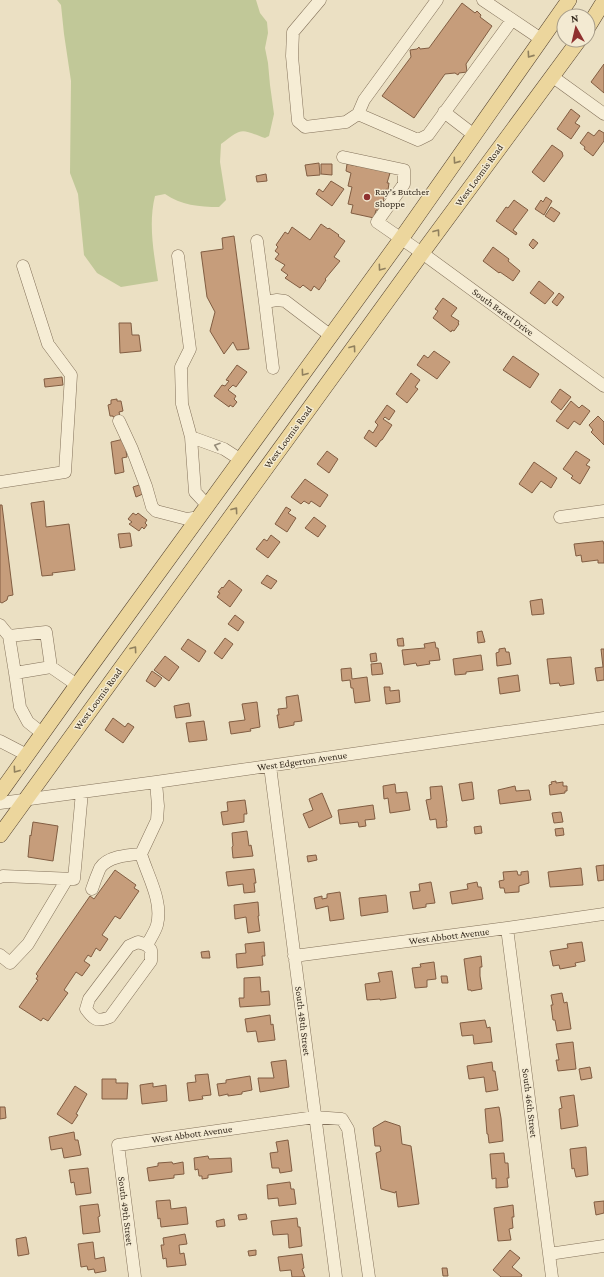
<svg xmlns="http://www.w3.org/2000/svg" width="604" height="1277" font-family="'Crimson Pro',serif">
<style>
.green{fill:#c1c898}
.building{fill:#c69d7b;stroke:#815d42}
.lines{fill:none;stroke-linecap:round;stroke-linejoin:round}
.minor-casing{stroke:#84725b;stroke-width:13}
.major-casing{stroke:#52402f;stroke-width:16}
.minor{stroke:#f6edd5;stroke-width:12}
.major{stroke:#ecd69d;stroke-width:15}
.oneway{stroke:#90805e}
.oneway2{stroke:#968c7a}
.poi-dot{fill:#8f312f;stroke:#f3ead2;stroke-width:1.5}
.labels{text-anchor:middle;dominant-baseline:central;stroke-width:3;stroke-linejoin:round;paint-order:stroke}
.street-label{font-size:10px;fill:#352a1e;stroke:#f3ead2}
.poi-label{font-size:10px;fill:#352a1e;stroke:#f3ead2;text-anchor:start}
</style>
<rect width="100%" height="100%" fill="#ebe0c3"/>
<path class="green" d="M57,0H256L260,13L267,22L268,33L265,48L268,63L270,85L274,114L269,136L265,138C240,129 243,127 221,144L220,162L226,200L219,207C199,207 181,205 165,194L155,196C148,224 154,254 158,281L121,287L97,273L84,255L78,194L70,173L71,81L64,34L61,5Z"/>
<path class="building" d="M462,3L475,13L477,11L481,15L480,17L492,26L466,64L467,72L459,73L458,75L455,73L445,74L414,118L382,96L411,57L410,50L417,49L419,47L420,49L429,48Z
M604,64V93L591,82Z
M571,109L580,116L575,123L580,126L571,139L557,129Z
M599,130L604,133V141L593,156L584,149L585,147L580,143L588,132L594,136Z
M552,145L562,152L563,156L544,182L532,172Z
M319,163L320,175L307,176L305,165Z
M321,164H332V175L321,174Z
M347,164L357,166L358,164L390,173L387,183H389L388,190L386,189L381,211L376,210L374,218L351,213L353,205L348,204L352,187L348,186L351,173L346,171Z
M266,174L267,181L257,182L256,176Z
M331,181L344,189L332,206L316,194L319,189L323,192Z
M546,197L552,201L544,215L535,209L541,200L543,202Z
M514,200L528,210L513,230L517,233L516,235L496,221L506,207L508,208Z
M551,207L560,213L554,222L545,216Z
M321,224L328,229L329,228L339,235L338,236L345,241L334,257L340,261L325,279L326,280L319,290L314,286L311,291L303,285L300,288L285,278L288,275L281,270L285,265L275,259L279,254L275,251L278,247L276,245L285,232L288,234L292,227L310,240Z
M234,236L249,349L237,350L233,342L224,354L210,331L215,312L207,297L201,252L223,249L222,238Z
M533,239L538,243L533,249L529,245Z
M493,247L509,259L508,261L520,271L513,281L500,272L499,273L483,261Z
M539,281L554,293L545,304L530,293Z
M559,293L564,297L557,306L552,302Z
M443,298L457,308L451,316L459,321L458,323L459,324L454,331L452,330L451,332L433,318L438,311L435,309Z
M119,323H131L132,335H139L141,351L120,353Z
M434,351L450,362L437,379L417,365L424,355L428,358Z
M513,356L539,374L530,388L503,370Z
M237,365L247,372L236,387L233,385L228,390L236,396L234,399L237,402L233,407L230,405L229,407L214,396L222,385L225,386L229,381L226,380Z
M411,373L420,380L415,387L418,389L407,403L396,394Z
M62,377L63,385L45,387L44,379Z
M560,389L571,397L561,410L551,402Z
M117,399V401H121L123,411L119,412L120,416L113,417V416H110L108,405L111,404V400Z
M571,401L579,408L582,405L590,411L580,425L574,421L568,429L556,421Z
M387,405L395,411L389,420L385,417L383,419L392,425L382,440H381L376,447L364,438L369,430L373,433L378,425L375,422Z
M598,416L604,422V445L591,432L593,430L589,425Z
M124,439L128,451H126L127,457L122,458L124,472L115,474L111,442Z
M327,451L338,459L329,473L317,464Z
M576,451L590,460L586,465L590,467L580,484L571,478L573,476L563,469Z
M534,462L557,478L551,488L541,481L532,493L519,484Z
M305,479L328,495L320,507L311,501L309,504L304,501L301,504L291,497Z
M142,484L145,493L136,497L133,487Z
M44,501L46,527L69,524L75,570L52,573L53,575L42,576L31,503Z
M0,505H2L13,595L8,596L7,600L2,603L0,602Z
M286,507L291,510L288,513L296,518L287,532L275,524Z
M133,513L136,515L138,513L147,520L145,523L147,525L144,529L142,527L139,531L129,524L132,522L128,519Z
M314,517L326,526L318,537L305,528Z
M130,533L132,546L120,548L118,534Z
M271,535L280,542L268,558L256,549L264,539L267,541Z
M603,541L604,545V563H598V560L582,562L581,555L576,556L574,544Z
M267,575L277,581L271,589L261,583Z
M229,580L242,590L230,607L217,597L220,593L218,592L222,587L223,588Z
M542,599L544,614L532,615L530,601Z
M235,615L244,622L238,631L228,624Z
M482,631L485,642L478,643L477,632Z
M225,638L233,644L222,659L214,653Z
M403,638L404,646H398L397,639Z
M188,639L206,651L199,662L181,649Z
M435,642L436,648H438L440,660L429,661L430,664L417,666L416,663L404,665L402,650L425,648L424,644Z
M505,648L506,652H509L511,664L497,666L496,653L499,652V649Z
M601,649H604V680L597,681L595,668L603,667Z
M376,653L377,661L371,662L370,654Z
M481,655L483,670L466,672V674L455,675L453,659Z
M165,656L179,667L169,681L154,670Z
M571,657L574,684L560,686L559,683L550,684L547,659Z
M381,663L383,674L372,675L371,664Z
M351,668L352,679L367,677L370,701L355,703L353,688H351L350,680L342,681L341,669Z
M152,671L162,678L155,687L146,681Z
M518,675L520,691L500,694L498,678Z
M384,687H390V691L399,690L400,702L386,704Z
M298,695L302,721L294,722V725L279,728L277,715H279L278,709L287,708L286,697Z
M257,702L260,727L250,729L251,731L231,734L229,722L245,720L242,704Z
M189,703L191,716L176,718L174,706Z
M113,718L125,727L128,723L134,727L123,743L105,730Z
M204,721L207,740L189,742L186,723Z
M556,781V783L563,782V786H567V791H565V793L550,795L549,785L552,784L551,782Z
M472,782L474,799L462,801L459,784Z
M395,784L396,793L407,792L410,810L390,813L388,798L384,799L383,786Z
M442,786L447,821H446L447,827L437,828L436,819L430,820L426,800L431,799L430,787Z
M515,786L516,791L529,790L531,800L500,804L498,790Z
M322,793L332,817L309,828L303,814L313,810L309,799Z
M245,800L247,814H244V822L223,825L221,812L228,811L227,802Z
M373,805L375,819L365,820L366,826L359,827L358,822L340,824L338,810Z
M561,812L563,822L554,823L552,813Z
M33,822L58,826L53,861L28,857L30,835L31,836Z
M481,826L482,833L475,834L474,827Z
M563,828L564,835L556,836L555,829Z
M247,831L249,846L251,845L253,856L233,858L232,847L233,846L232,833Z
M316,855L317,860L308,862L307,856Z
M604,865V880L598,881L596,866Z
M581,868L583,885L550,887L548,872Z
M254,869L256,883H254L255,892L244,893L243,884L228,886L226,872Z
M115,870L136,885L134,888L139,891L120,919L115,916L102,935L108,939L100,951L96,948L91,957L88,955L84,961L90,965L82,976L76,972L64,990L68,993L48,1021L43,1018L41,1021L19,1007L38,980L36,979L38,976L36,974L90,896L94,899Z
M517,871L518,875H521V872L528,871L529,883L519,886V892L505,893L504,888H500L499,881L504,880L503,872Z
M431,882L435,903L426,904V907L413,909L410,892L420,891L419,884Z
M477,882L478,887H481L483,899L452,904L450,892L468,889L467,884Z
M340,892L344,919L330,921L328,906L316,909L314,898L322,896V899L327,898V894Z
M386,895L388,912L361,916L359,898Z
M258,902L259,916H258L260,931L248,933L246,917L235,919L234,905Z
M264,942L265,956H262L263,965L237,968L236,954L246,953L245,944Z
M582,942L585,961L575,963L576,966L560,969L559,965L553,966L550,951L568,948L567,944Z
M209,951L210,958H202L201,952Z
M481,956L482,967H480V976L482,989L471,991V990H468L464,959Z
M434,962L436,979L427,980V987L415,988L412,968L421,967L420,964Z
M392,971L396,998L380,1000V999L367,1000L365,984L380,982L378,973Z
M441,976H447L448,983H442Z
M260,977L261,992L269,991L270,1005L240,1007L239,998H244V978Z
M562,993L564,1003L567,1002L571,1029L557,1031L555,1020H553L551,1005H553L551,995Z
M270,1015L271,1025L273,1024L275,1040L258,1042L256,1031L247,1032L245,1019Z
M485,1020L487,1028L490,1027L492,1042L474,1044L473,1035L462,1036L460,1023Z
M573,1042L576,1069L558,1071L556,1060H559L556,1044Z
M286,1060L289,1087L260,1092L258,1078H274L271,1062Z
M492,1062L493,1071H495L498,1090L486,1092L484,1077L469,1079L467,1066Z
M590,1067L592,1078L581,1080L579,1069Z
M208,1074L211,1095L202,1096L203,1099L189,1101L187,1083L196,1082L195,1075Z
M250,1076L252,1090L242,1092V1094L228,1096V1094L219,1096L217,1084L226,1083V1080Z
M102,1079H116V1083H128L127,1099H102Z
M153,1083V1087L166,1085L167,1101L142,1104L140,1085Z
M75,1086L87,1094L76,1114L78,1115L72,1124L57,1114Z
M574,1095L578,1126L561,1129L559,1109L562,1108L560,1097Z
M0,1107H5L6,1118L0,1119Z
M499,1107L501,1118L503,1141L489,1143L488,1134H487L485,1109Z
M385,1121L400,1126L402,1144L411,1146L419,1204L398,1207L396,1191L395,1193L381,1189L376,1153L381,1151L380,1146H375L373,1128Z
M74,1132L75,1140H78L81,1155L64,1158L62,1148L51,1150L49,1137Z
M288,1140L292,1171L280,1173L279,1168H272L270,1153L278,1152L276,1142Z
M586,1147L588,1175L576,1177L574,1168L572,1169L570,1149Z
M504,1153L505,1163H508L509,1178H507L508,1187L496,1188V1178L492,1179L490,1154Z
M208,1156L209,1159L231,1158L232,1172L208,1175V1178L202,1179V1176H199L198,1169L195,1170L194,1158Z
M172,1162L173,1164L183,1162L184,1174L174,1175V1178L149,1181L147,1168L158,1166V1163Z
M88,1168L91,1193L76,1195L74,1182L71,1183L69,1170Z
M290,1182L291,1189H294L296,1204L279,1206L278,1198L268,1199L267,1185Z
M170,1200L171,1209L186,1207L188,1224L161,1227L160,1218L158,1219L156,1201Z
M604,1201V1213L596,1215L594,1202Z
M98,1204L100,1216L98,1217L100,1232L83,1234L80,1206Z
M513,1205L514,1217H512L513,1228L509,1229L511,1240L498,1241L494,1208Z
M246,1214L247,1219L239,1220L238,1215Z
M297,1218L298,1227H300L302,1246L289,1248L288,1234L273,1235L271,1221Z
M224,1219L225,1226L217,1227L216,1221Z
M185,1234L187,1244L179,1245L180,1254L184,1253L186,1265L167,1267L166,1258L163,1259L161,1245H164L163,1238Z
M26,1237L29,1254L18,1256L16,1239Z
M93,1242L95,1259L104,1257L106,1271L95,1273L94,1269L88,1270L87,1266L81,1267L78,1244Z
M256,1250V1255L249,1256L248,1251Z
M510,1250L520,1258L512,1267L522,1275L521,1277H501L493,1270Z
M302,1254L304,1268L302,1269L305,1277H292L291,1270L280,1271L278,1257Z
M442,1268H447L448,1276H443Z"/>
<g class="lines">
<g class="minor-casing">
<path id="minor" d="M320,0L293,32L292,56L298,121L305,127L346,122L358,114L418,140L428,135L512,20
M483,0L541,39
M553,77L604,114
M444,112L474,135
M358,114L364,100L437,0
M343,157L404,170V184L377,222L422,253L604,386
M257,241L265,302L277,300L285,301L331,336
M178,256L190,349L181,367L182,404L191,437L195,492L208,506
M265,302L273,368
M119,421L132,449L146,486L152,507L156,511L187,519L200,517
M191,437L224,449L241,460
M0,482L65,472L71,375L48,344L23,266
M560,517L604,511
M0,625L9,636L46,632L51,667
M9,636L15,673
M43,734L28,722L20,707L15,673L51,667L77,685
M0,741L27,755
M270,766L336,1277
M0,803L156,782L604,718
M0,877L3,876L74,879L82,792
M92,889C94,883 97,875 100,868C108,856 128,855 141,854
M507,928L552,1277
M147,945L151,950V961L110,1017C97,1022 94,1020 86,1009L89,999L129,946L138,942L147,945C150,939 155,932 157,925C163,901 148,877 141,854L157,820L158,806L156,782
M0,955L10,963L28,944L67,879
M294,956L507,928L604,914
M549,1254L604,1246
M135,1277L118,1145L315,1117L342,1119L348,1129L369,1277"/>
</g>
<g class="major-casing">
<path id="major" d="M588,27L604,1
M0,793L77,685L401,239L569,0
M0,835L422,253L579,40"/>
</g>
<use href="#minor" class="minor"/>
<use href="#major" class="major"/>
</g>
<defs><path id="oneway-chevron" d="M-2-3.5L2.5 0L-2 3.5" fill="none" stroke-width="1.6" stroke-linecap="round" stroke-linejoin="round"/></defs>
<g class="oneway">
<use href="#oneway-chevron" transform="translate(530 55) rotate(125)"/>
<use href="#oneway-chevron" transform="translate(456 161) rotate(125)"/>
<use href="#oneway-chevron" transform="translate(437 232) rotate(-54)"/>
<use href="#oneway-chevron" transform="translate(381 268) rotate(126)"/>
<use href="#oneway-chevron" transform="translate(353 348) rotate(-54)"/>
<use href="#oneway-chevron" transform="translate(304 373) rotate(126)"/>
<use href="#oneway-chevron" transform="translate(235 510) rotate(-54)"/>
<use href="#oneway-chevron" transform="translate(134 649) rotate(-54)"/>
<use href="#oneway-chevron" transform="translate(16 770) rotate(126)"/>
</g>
<use class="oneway2" href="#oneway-chevron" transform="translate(217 446) rotate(-161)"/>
<circle class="poi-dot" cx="367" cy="197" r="4"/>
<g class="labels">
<g class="street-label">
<text transform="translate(479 175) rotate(-54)">West Loomis Road</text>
<text transform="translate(503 312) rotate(36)">South Bartel Drive</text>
<text transform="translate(288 437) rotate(-54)">West Loomis Road</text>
<text transform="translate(98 699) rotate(-54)">West Loomis Road</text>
<text transform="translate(302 761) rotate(-8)">West Edgerton Avenue</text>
<text transform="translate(449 936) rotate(-7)">West Abbott Avenue</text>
<text transform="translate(303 1021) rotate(83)">South 48th Street</text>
<text transform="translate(530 1103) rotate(83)">South 46th Street</text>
<text transform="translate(192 1134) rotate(-8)">West Abbott Avenue</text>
<text transform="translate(126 1211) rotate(83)">South 49th Street</text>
</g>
<g class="poi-label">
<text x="375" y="191">Ray's Butcher<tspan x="375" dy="12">Shoppe</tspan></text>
</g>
</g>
<g transform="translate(576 28) rotate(352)"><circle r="19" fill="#f3ead2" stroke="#a79d8a"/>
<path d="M0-3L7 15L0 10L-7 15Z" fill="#8f312f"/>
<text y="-6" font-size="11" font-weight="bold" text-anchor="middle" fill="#352a1e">N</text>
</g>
</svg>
